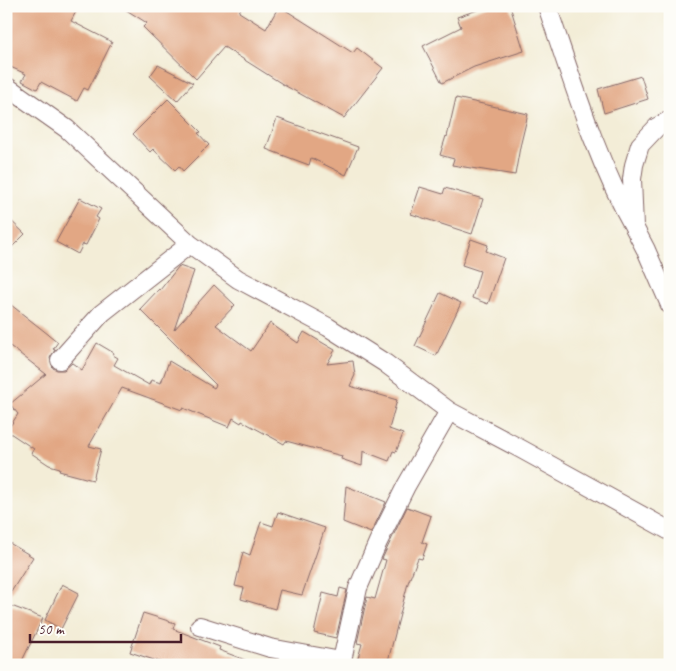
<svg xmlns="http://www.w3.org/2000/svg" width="676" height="671" font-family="Caveat,sans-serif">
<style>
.building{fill:#e2a784}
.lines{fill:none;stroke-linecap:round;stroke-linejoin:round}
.minor-casing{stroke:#856767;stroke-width:20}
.minor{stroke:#fff;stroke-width:18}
</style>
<rect width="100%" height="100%" fill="#fdfcf7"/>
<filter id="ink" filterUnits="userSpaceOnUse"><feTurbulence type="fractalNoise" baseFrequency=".02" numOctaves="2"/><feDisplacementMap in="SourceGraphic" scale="10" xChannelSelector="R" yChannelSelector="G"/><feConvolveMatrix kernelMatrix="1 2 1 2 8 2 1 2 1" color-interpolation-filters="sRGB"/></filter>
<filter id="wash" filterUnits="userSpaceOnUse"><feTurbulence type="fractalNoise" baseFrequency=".0096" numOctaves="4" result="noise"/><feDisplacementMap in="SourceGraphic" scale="20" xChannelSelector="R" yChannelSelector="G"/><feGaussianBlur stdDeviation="1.12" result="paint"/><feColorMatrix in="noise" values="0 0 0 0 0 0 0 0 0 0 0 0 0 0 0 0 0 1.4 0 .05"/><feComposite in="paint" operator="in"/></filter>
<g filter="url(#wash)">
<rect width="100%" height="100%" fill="#f3edd7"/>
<g id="blocks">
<path class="building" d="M11,6H79L71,21L112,42L88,90L84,88L77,101L41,82L37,89L22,81L26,74L6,65V17Z
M120,6H242L239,12L266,29L279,6L353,53L357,48L383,68L344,118L284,85L224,47L196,79L143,27L147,23Z
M489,6H510L524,51L474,67L442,83L423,46L461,27L457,17Z
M158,65L193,83L177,101L150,76Z
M641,76L648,99L604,113L598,89Z
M456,98L528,114L520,147L515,175L452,165L454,159L440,155L446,136L447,137Z
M168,99L201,132L198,133L209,145L183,171L179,166L175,170L153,149L150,152L133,134Z
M277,118L358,147L346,175L311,158L309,165L266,149Z
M420,187L443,194L445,188L483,199L472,234L411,214Z
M80,198L101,209L96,217L99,219L86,245L83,244L78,254L56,242Z
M6,216L25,234L6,253Z
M471,239L488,245L486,251L504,258L488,304L472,298L480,271L462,265Z
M179,266L194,271L174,330L214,285L235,305L216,325L251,351L270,323L298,343L304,332L335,350L327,364L353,361L355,375L350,386L397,400L389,429L403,434L396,452L393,451L389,461L363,451L362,466L341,459L342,456L286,441L284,444L242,421L241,423L233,418L229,427L183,408L182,410L122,388L89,446L101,449L93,480L59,471L60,468L49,465L31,453L34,449L7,431L18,414L10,404L46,374L6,343V301L58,342L53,349L55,350L50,358L53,368L57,370H64L72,363L82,370L97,343L114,353L113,355L118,358L114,365L149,385L151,380L161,383L169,361L214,388L216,385L140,309L159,289L160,290Z
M440,293L461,303L436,356L415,346Z
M346,486L386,502L371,533L343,522Z
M407,507L431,516L422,542L427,544L422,559L418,558L408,583L387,665H356L362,644L357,643L367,597L375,599L386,560L382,559Z
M278,512L325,528L302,595L280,590L275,609L241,599L244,588L235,586L243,552L250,555L261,522L273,526Z
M6,541L33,557L6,600Z
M62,584L79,593L61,629L45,620Z
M340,588L347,590L336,638L314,633L323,593L338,597Z
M6,604L43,618L20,665L6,659Z
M143,613L175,623L173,629L220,647L219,650L253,663V665H169L130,652Z"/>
</g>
</g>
<g filter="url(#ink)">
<use href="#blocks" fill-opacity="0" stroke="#856767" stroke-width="1"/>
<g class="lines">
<g class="minor-casing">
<path id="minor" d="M547,6C572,79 596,160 634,227
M6,86L67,129L190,244L238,279L328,327L385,363L449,411L521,449L670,531
M670,120L657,127L640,145L634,165L632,179L634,227L646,250L670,305
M60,360L102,313L190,244
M200,626L270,648L341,661
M341,665L358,588L378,542L406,486L449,411"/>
</g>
<use href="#minor" class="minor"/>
</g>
</g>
<rect width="676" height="671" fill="none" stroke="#fdfcf7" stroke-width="25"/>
<path d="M30 634v8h151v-8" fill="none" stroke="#4a1f2b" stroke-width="2.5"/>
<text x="38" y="634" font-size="15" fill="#4a1f2b" stroke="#fdfcf7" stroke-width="4" paint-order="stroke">50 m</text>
</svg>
